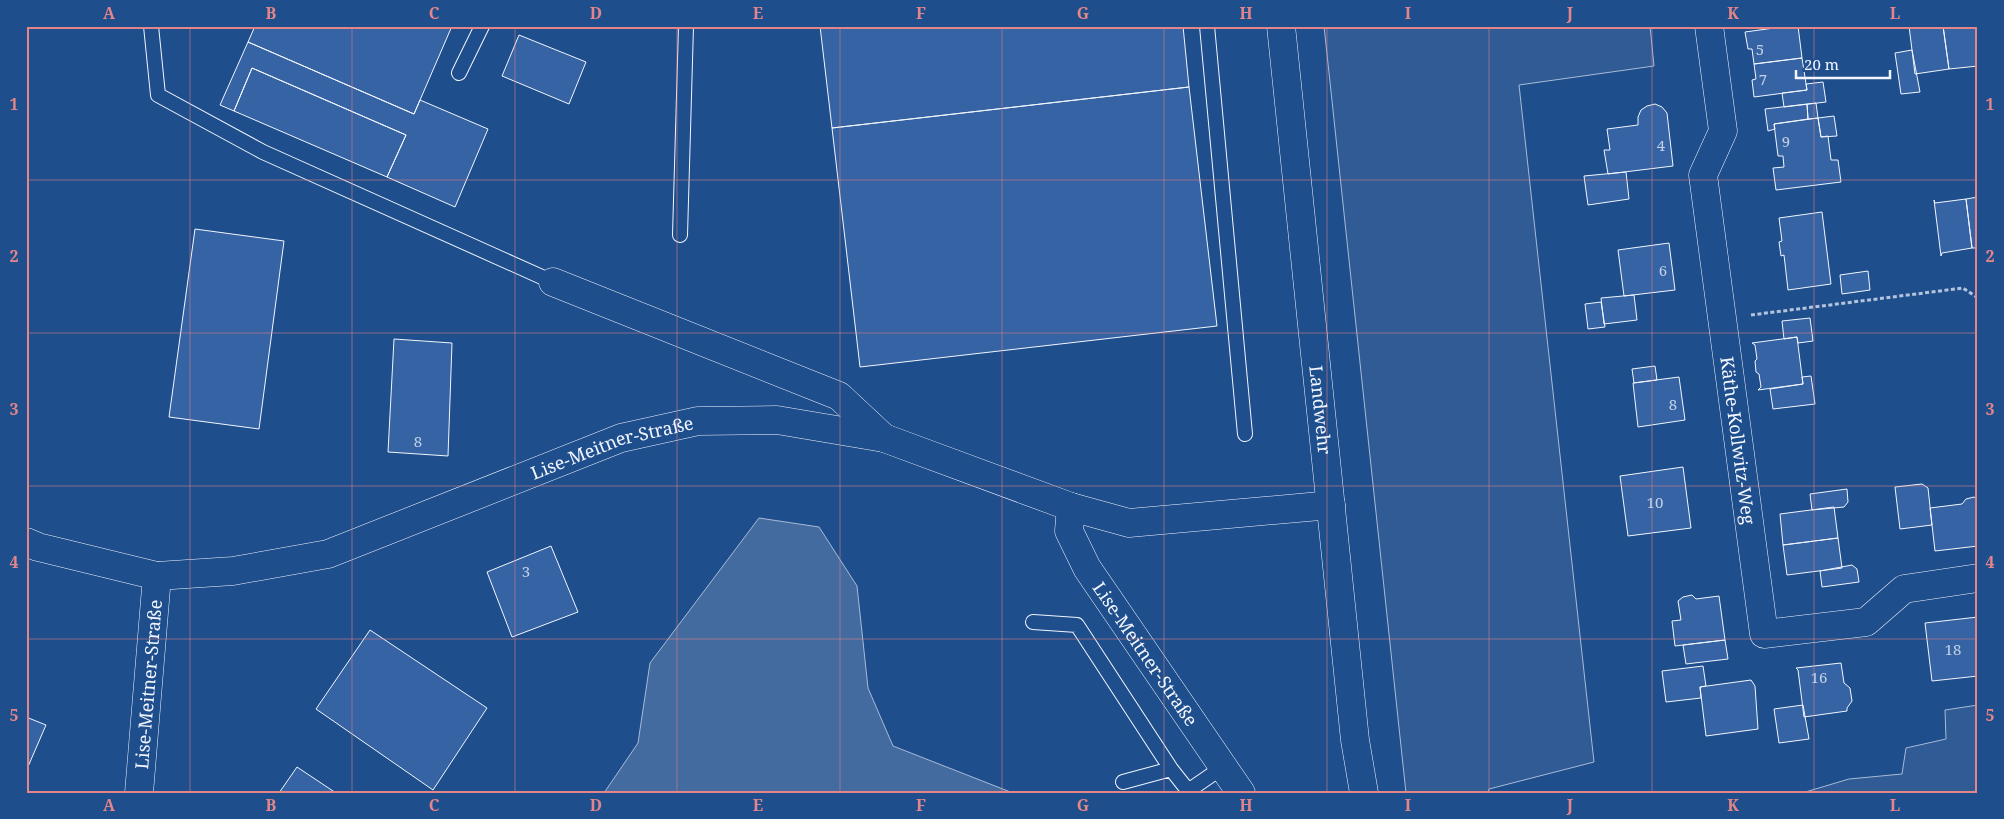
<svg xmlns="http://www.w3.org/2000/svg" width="2004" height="819" font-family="'Noto Serif',serif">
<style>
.built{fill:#305b95;stroke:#a8bbd7}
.water{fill:#446ba0;stroke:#a8bbd7}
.building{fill:#3563a3;stroke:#f2f6ff}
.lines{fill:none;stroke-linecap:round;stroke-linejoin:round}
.lane-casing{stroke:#f2f6ff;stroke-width:16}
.street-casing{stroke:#f2f6ff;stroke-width:29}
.secondary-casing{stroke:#f2f6ff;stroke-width:29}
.path{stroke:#b3c4dc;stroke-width:3;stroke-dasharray:4 2.5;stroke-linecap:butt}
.lane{stroke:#1f4e8c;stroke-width:14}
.street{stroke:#1f4e8c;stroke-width:28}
.secondary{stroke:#1f4e8c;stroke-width:28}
.grid{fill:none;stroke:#e38589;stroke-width:1;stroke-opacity:0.55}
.labels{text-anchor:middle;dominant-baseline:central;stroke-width:4;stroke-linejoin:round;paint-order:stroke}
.number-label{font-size:15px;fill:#c3d1e8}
.street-label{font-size:18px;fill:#f2f6ff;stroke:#1f4e8c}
.neatline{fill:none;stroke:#e38589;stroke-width:2}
.grid-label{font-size:16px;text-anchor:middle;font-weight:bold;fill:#e38589}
</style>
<rect width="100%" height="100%" fill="#1f4e8c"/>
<path class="built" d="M1324,26H1650L1654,66L1519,85L1594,762L1489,789L1488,793H1406Z
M1978,705V793H1802L1849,779L1902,774L1906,748L1946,739L1945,710Z"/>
<path class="water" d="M759,518L819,527L857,586L868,688L893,746L1013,793H604L638,743L650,663Z"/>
<path class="building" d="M255,26H452L414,114L248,42Z
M820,26H1183L1189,87L832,128Z
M1789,26H1798L1802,58L1754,64L1752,49H1748L1745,32Z
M1909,26H1943L1949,69L1915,74Z
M1943,26H1977L1978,66L1949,69Z
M519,35L586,62L569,104L502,76Z
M248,42L414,114L420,100L488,129L455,207L387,177L406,135L252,68L234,111L220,105Z
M1912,50L1920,92L1901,94L1895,53Z
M1802,58L1807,90L1754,97L1752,80L1756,79L1754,64Z
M252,68L406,135L387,177L234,111Z
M1823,82L1826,102L1784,107L1782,93L1807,90L1806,84Z
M1189,87L1217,326L860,367L832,128Z
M1816,103L1818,118L1834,116L1837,136L1821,137L1818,118L1808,119L1807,104Z
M1655,104L1662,107L1667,113L1673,166L1608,174L1604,150H1610L1607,129L1638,125V117L1641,110L1647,106Z
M1807,104L1808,119L1774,124L1775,129L1768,131L1765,109Z
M1818,118L1821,137L1828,136L1831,160H1838L1841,182L1776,190L1773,168L1784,167L1783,156H1778L1774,124Z
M1626,172L1629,199L1588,205L1584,176Z
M1978,197V248H1972L1966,199Z
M1966,199L1972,248L1942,253L1941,256L1934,200L1935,203Z
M1822,212L1831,284L1788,290L1784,255L1781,256L1779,242L1782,241L1779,218Z
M195,229L284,241L259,429L169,417Z
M1669,243L1675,290L1624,296L1618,250Z
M1868,271L1870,290L1842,294L1840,275Z
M1634,295L1637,320L1604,324L1601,298Z
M1601,302L1605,327L1588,329L1585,304Z
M1810,318L1813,341L1798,343L1797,337L1784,339L1782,321Z
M1797,337L1803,384L1758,390L1761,387L1759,374L1756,372L1755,361L1757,359L1755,345L1752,343Z
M394,339L452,343L448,456L388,452Z
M1655,366L1657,380L1634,383L1632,369Z
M1811,376L1815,404L1773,409L1770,389L1803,384L1802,377Z
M1679,377L1685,420L1638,427L1633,383Z
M1683,467L1691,528L1628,536L1620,476Z
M1922,484L1928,488L1932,525L1900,529L1895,487Z
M1847,489L1848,502L1844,507L1812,510L1810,494Z
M1974,497L1978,500V546L1935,551L1930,508L1962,504L1966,499Z
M1834,507L1838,538L1783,545L1780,514Z
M1838,538L1842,568L1787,575L1783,545Z
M551,546L578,612L512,637L487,572Z
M1852,565L1857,569L1859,582L1822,587L1820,571Z
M1692,595L1696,599L1719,596L1725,640L1675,646L1672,621L1681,620L1678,601L1683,597Z
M1978,617V676L1932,681L1925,623Z
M370,630L487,708L433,790L316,709Z
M1725,640L1728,659L1686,664L1683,645Z
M1841,663L1844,683L1850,688L1852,701L1847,708V711L1804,717L1798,670L1796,668Z
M1703,666L1706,686L1700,687L1701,698L1666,702L1662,671Z
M1751,680L1755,686L1758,729L1706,736L1700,687Z
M1803,705L1809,739L1779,743L1774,709Z
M26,717L46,725L27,769L26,768Z
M297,767L336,793H279Z"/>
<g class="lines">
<g class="lane-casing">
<path id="lane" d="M151,26L158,95L263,152L553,282
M1207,26L1245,434
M459,73L482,26
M680,235L686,26
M1033,622L1077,625L1171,769L1190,793
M1123,782L1171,769
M1188,791L1223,767"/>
</g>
<g class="street-casing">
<g id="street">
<path id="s1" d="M1709,26L1723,131L1703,175L1764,634L1866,622L1904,589L1978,578"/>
<path d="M553,282L839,396L884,438"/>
<path id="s2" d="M1071,507L1069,531L1087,568L1241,793"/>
<path id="s3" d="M26,542L38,547L157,576L233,571L328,554L621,438L698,421L777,420L884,438L1071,507L1129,523L1331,505"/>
<path id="s4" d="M139,793L157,576"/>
</g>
</g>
<g class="secondary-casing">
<g id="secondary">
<path id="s5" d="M1281,26L1355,740L1364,793"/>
</g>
</g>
<path class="path" d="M1751,315L1963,288L1978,298"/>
<use href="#lane" class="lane"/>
<use href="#street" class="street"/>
<use href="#secondary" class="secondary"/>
</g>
<path class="grid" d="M190,26V793M352,26V793M515,26V793M677,26V793M840,26V793M1002,26V793M1164,26V793M1327,26V793M1489,26V793M1652,26V793M1814,26V793M26,180H1978M26,333H1978M26,486H1978M26,639H1978"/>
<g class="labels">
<g class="number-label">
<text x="1760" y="49">5</text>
<text x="1763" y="79">7</text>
<text x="1786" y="141">9</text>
<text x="1661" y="145">4</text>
<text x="1663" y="270">6</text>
<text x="1673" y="404">8</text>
<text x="418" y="441">8</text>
<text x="1655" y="502">10</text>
<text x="526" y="571">3</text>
<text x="1953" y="649">18</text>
<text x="1819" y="677">16</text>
</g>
<g class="street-label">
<text stroke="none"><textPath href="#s5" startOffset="386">Landwehr</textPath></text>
<text stroke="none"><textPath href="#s1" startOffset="422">Käthe-Kollwitz-Weg</textPath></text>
<text stroke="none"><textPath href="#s3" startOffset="612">Lise-Meitner-Straße</textPath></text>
<text stroke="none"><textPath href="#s2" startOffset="169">Lise-Meitner-Straße</textPath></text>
<text stroke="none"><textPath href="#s4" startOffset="109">Lise-Meitner-Straße</textPath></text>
</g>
</g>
<rect width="2004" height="819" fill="none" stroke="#1f4e8c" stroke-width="55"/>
<path d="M1796 70v8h94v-8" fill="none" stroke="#f2f6ff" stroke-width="2.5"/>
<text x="1804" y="70" font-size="15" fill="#f2f6ff" stroke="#1f4e8c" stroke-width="4" paint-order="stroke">20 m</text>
<rect x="28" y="28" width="1948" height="764" class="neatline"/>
<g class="grid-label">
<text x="109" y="19">A</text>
<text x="271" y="19">B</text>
<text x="434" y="19">C</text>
<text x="596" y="19">D</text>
<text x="758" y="19">E</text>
<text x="921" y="19">F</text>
<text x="1083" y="19">G</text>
<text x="1246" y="19">H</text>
<text x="1408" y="19">I</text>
<text x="1570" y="19">J</text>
<text x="1733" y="19">K</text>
<text x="1895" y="19">L</text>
<text x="14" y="110">1</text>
<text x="1990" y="110">1</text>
<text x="14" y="262">2</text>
<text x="1990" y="262">2</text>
<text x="14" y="415">3</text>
<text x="1990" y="415">3</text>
<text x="14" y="568">4</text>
<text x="1990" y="568">4</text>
<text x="14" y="721">5</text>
<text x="1990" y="721">5</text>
<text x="109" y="811">A</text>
<text x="271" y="811">B</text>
<text x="434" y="811">C</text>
<text x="596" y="811">D</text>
<text x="758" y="811">E</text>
<text x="921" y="811">F</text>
<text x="1083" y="811">G</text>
<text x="1246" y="811">H</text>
<text x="1408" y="811">I</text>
<text x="1570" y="811">J</text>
<text x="1733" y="811">K</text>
<text x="1895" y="811">L</text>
</g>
</svg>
